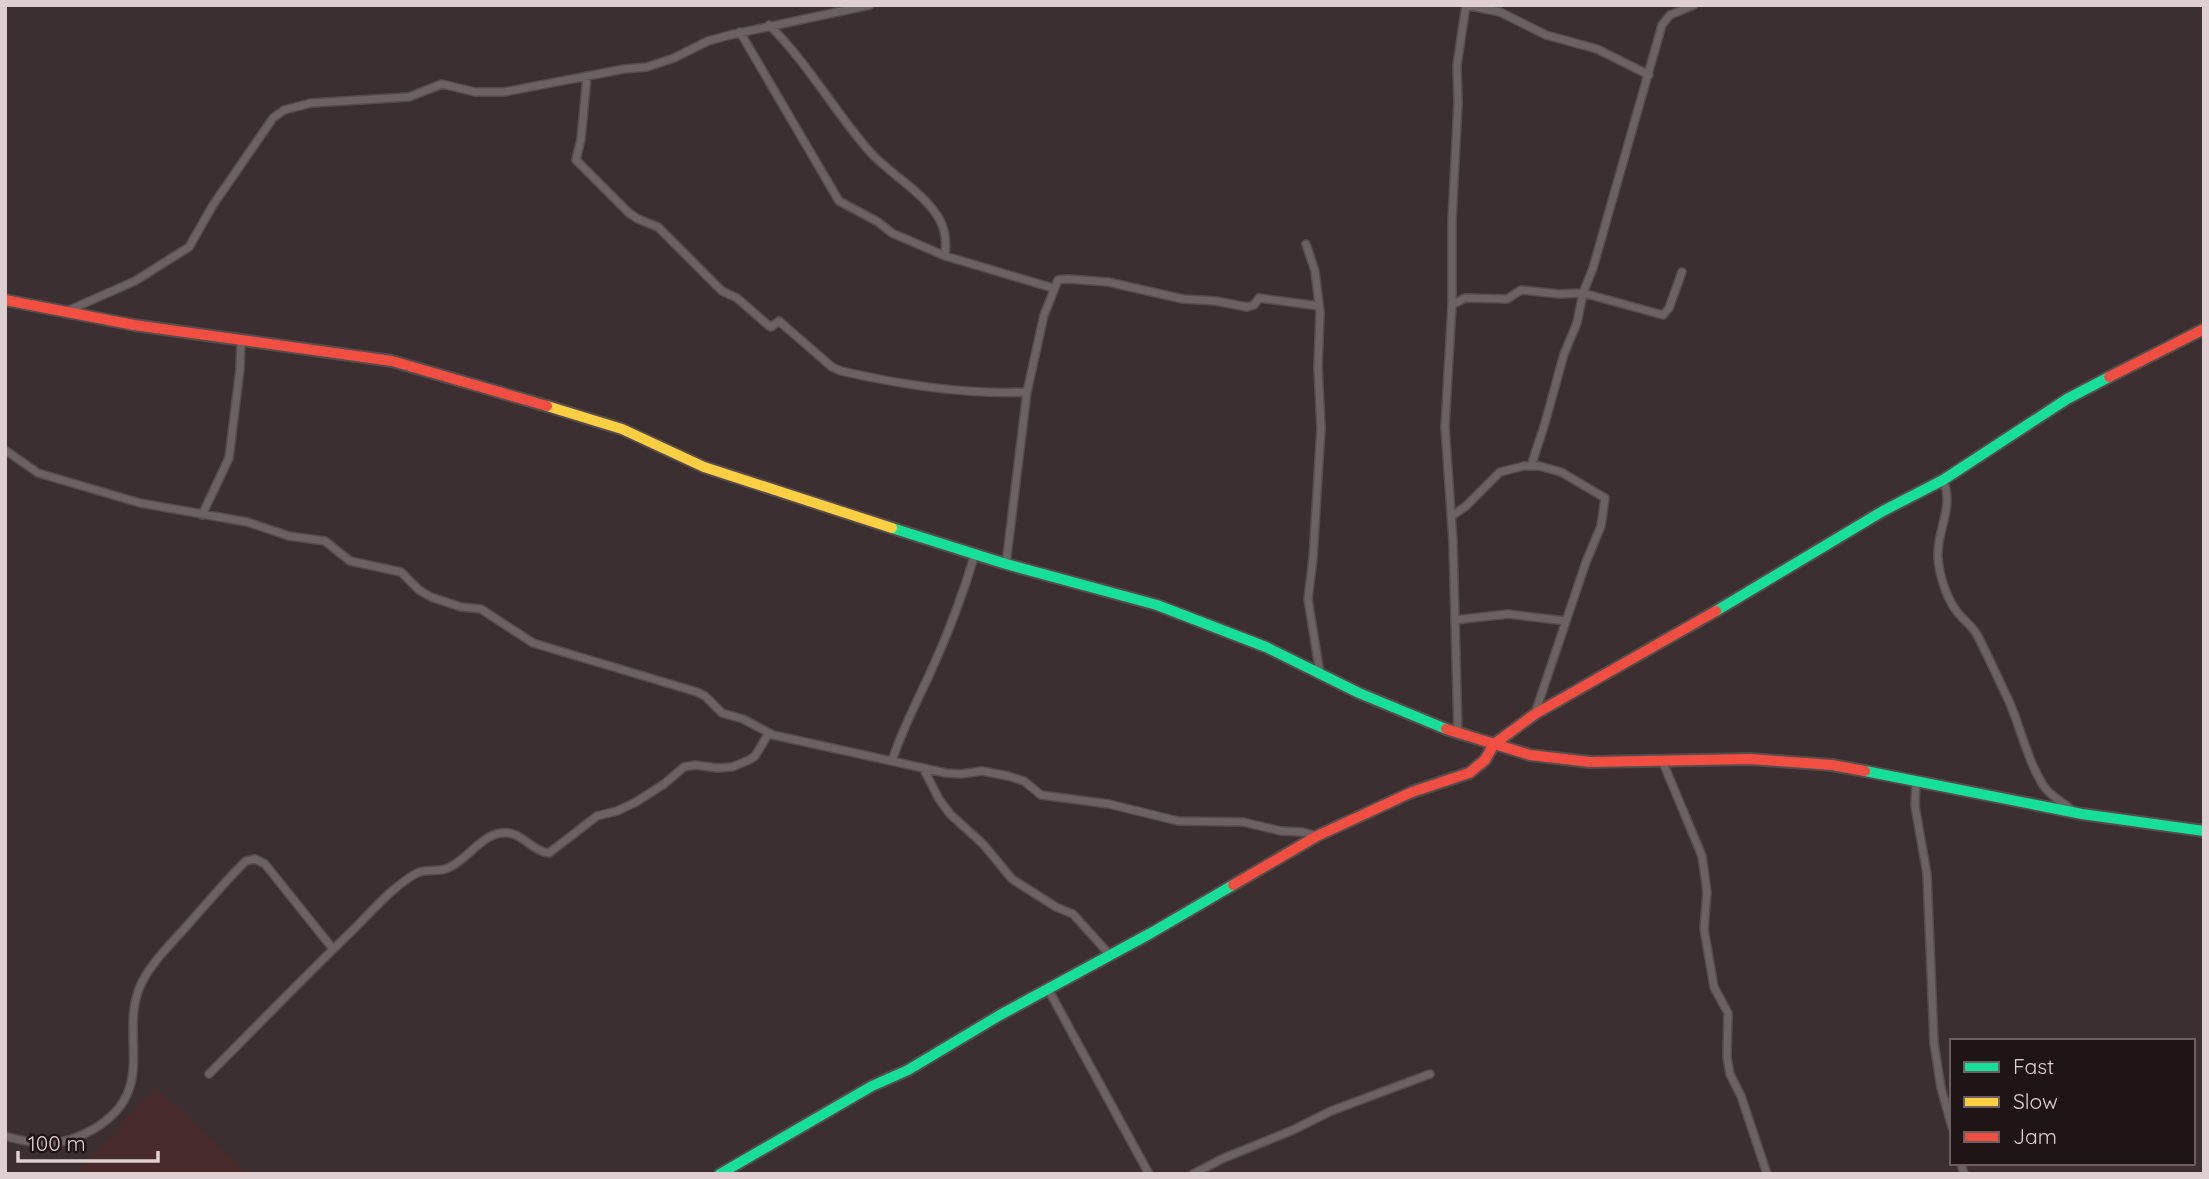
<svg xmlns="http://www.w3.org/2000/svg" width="2209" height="1179" font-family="Quicksand,sans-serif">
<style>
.built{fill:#482c2d}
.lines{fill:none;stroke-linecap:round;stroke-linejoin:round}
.street-casing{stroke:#574c4c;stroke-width:10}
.fast-casing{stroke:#574c4c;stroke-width:14}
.slow-casing{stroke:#574c4c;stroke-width:14}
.jam-casing{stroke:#574c4c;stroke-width:14}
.street{stroke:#6c6262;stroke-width:7}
.fast{stroke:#16e098;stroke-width:10}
.slow{stroke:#ffcf43;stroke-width:10}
.jam{stroke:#f24e42;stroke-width:10}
</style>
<rect width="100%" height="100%" fill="#3b2f2f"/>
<path class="built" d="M155,1087L249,1174H82L79,1171Z"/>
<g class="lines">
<g class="street-casing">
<path id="street" d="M1466,5L1500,12L1546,35L1597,49L1649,75
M769,25C808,63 834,111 870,152C889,173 917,188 934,211C945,225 947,239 945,256
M740,32L839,201L878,222L892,233L945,256L1053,288
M587,76L581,139L576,160L629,213L638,219L658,227L722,291L737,298L768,325L771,327L779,321L832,367L841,371C902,385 964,395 1027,392
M1306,244L1315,271L1320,312L1318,367L1321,428L1313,558L1308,599L1320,674
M1452,305L1465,298L1507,299L1521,290L1559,294L1583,293L1593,268L1662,25L1670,15L1694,5
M67,311L135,281L189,247L213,205L273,118L284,110L311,103L409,97L442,84L475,92H504L624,69L647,67L674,58L708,41L730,35L870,5
M5,450L38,473L140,503L247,522L289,536L325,541L350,561L401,572L419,590L431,597L461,607L481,609L533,643L697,692L705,696L722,713L743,719L773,735L946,773L961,774L982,771L1008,776L1024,781L1041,795L1109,804L1178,821L1243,822L1281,831L1302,832L1317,836
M1531,466L1545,423L1564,354L1577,323L1583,293L1663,315L1669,308L1682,272
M1943,480C1955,508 1936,530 1938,558C1939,574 1946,596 1955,609C1961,618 1970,624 1976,633C1988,655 1998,679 2009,701C2021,729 2027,759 2043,785C2050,797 2066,803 2075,813
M202,515L229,458L240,369L241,340
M1451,516L1465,507L1500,472L1524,466H1539L1561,472L1605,498L1601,526L1586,562L1535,713
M1006,564L1027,392L1044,315L1058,280L1068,279L1108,282L1183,299L1216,301L1247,307L1254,305L1259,298L1319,306
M1455,620L1508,614L1566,621
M1458,734L1453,542L1445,427L1452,305V220L1458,103L1457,65L1466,5
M1662,760L1702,856L1707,892L1704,929L1714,987L1728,1013L1727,1057L1730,1074L1741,1096L1767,1174
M892,761C902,729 917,702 931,671C948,634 963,594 975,554
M923,768L939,799L950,814L983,844L1012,879L1056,907L1073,914L1110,955
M1916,780L1915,806L1927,874L1934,1043L1941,1088L1952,1127
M1048,989L1149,1174
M209,1074C257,1026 304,977 353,930C373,910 392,887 417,873C427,868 438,873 448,868C467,860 480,836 501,833C522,830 530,851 549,853L597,816L617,811L636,802L664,784L684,767L695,765L718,768L732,767L749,760L755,756L769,733
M5,1136C40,1146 59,1148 92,1130C162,1090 116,1034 142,982C154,959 175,940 192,920C210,900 227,879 246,861L255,859L265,864L333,949
M1961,1163L1964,1174
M1193,1174L1224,1158L1293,1130L1331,1111L1430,1074"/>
</g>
<g class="fast-casing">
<path id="fast" d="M892,528L1006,564L1157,605L1266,647L1359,693L1446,729
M1716,611L1883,511L1943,480L2067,399L2109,377
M1865,771L2082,814L2204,831
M720,1174L872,1086L908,1070L1000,1015L1151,933L1233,885"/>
</g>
<g class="slow-casing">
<path id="slow" d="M547,406L622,429L704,467L892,528"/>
</g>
<g class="jam-casing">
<path id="jam" d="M5,300L134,325L392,361L547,406
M2109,377L2204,329
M1446,729L1530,755L1590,762L1751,759L1832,765L1865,771
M1233,885L1317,836L1412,792L1469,773L1485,760L1494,744L1535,714L1716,611"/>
</g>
<use href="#street" class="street"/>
<use href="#fast" class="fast"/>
<use href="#slow" class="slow"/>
<use href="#jam" class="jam"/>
</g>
<rect width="2209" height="1179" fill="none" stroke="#e0cfd0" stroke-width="14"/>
<rect x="1950" y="1039" width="245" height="126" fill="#201515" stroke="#6d5f60" stroke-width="2"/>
<rect x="1964" y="1062" width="35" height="10" fill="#16e098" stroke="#6d5f60" stroke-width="2"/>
<text x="2013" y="1074" font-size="21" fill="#e0cfd0">Fast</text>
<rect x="1964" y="1097" width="35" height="10" fill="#ffcf43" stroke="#6d5f60" stroke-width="2"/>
<text x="2013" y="1109" font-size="21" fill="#e0cfd0">Slow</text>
<rect x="1964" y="1132" width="35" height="10" fill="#f24e42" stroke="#6d5f60" stroke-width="2"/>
<text x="2013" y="1144" font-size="21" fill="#e0cfd0">Jam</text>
<path d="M18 1151v10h140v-10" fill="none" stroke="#e0cfd0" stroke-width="3.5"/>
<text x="28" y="1151" font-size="21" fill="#e0cfd0" stroke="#201515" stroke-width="5" paint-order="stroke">100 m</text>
</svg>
